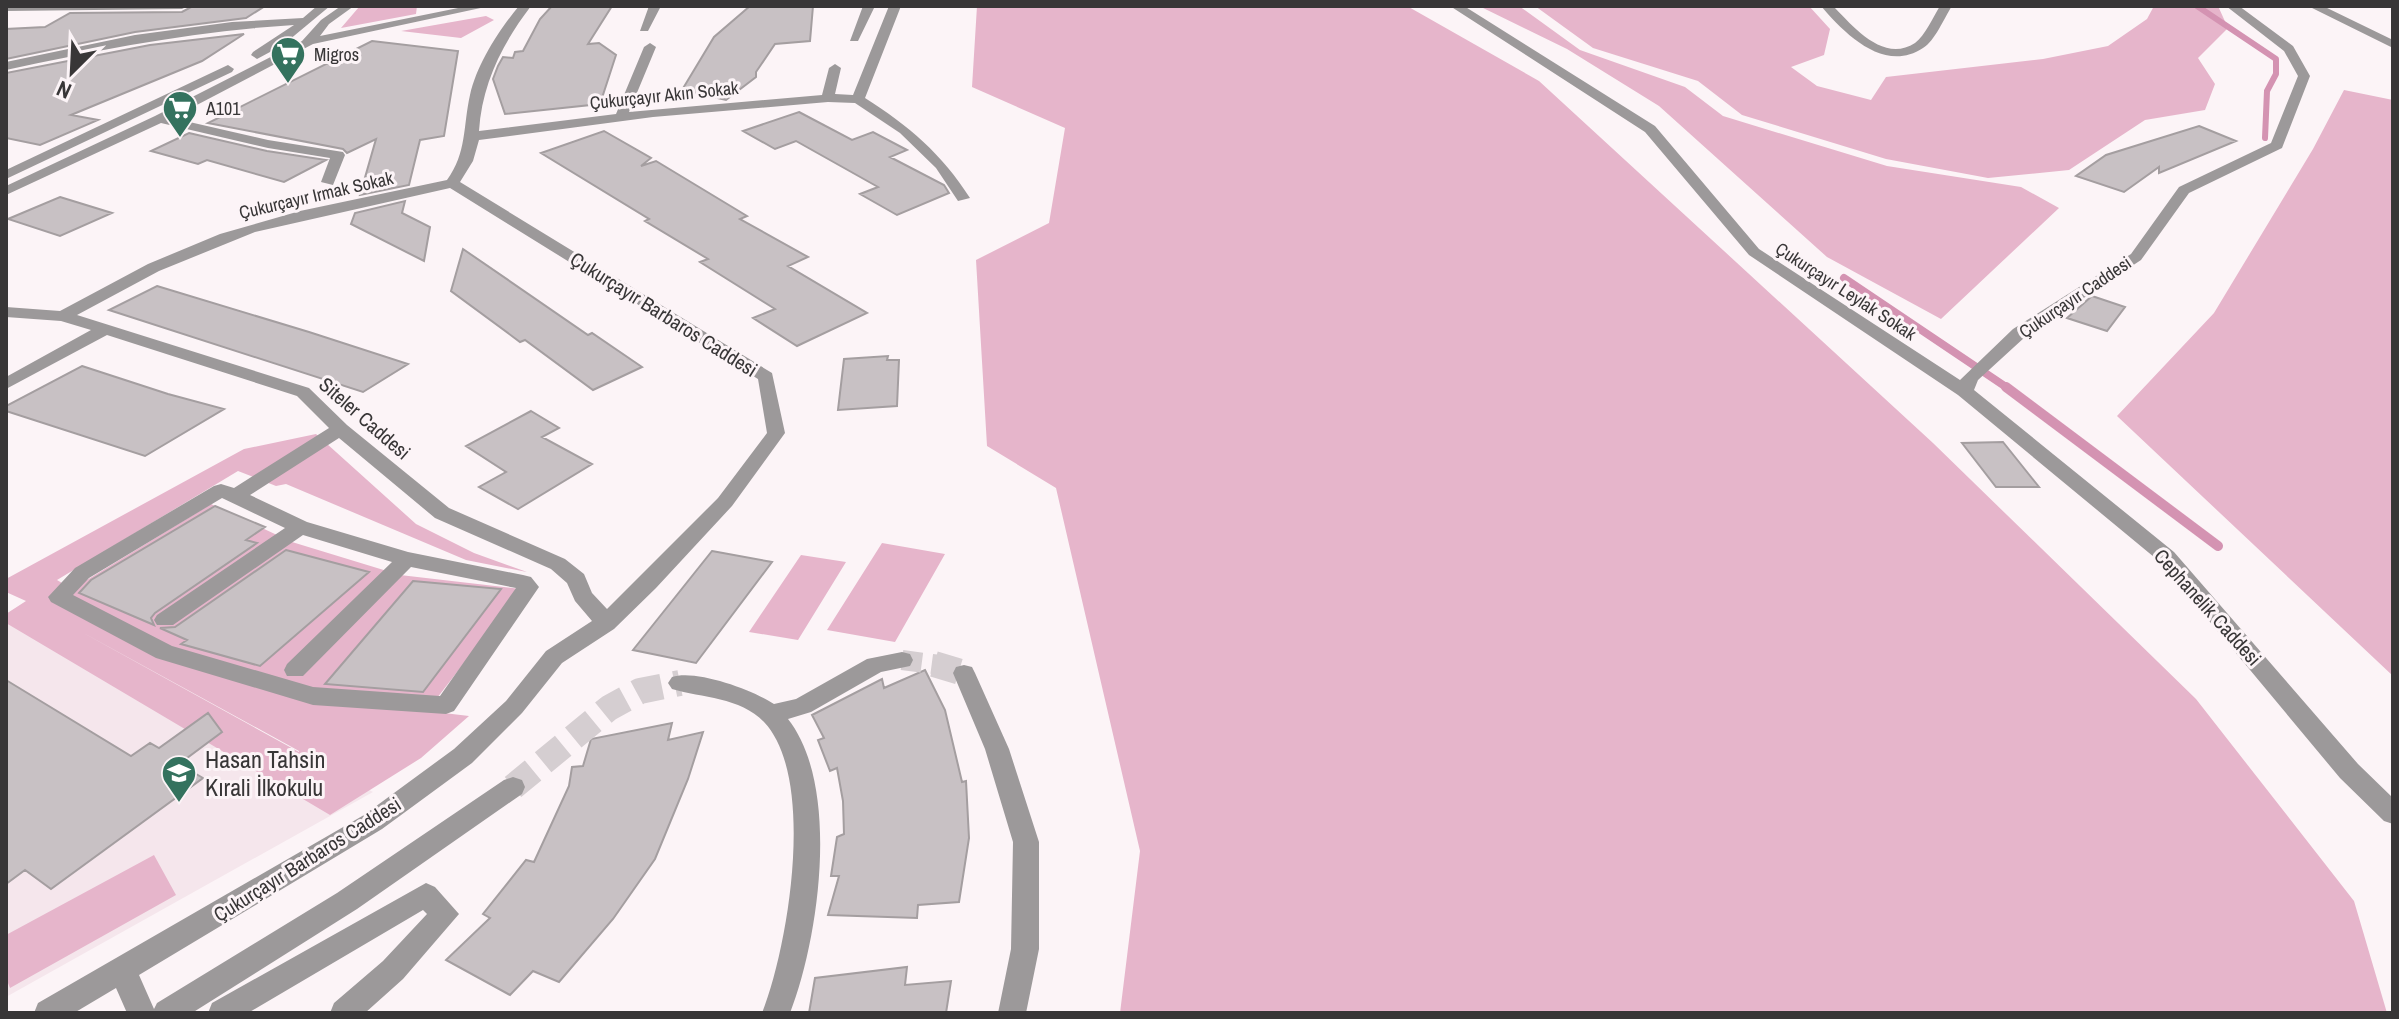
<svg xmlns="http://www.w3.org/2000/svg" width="2399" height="1019" font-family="'Archivo Narrow',sans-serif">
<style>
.built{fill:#f5e6ec}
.green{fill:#e6b5cb;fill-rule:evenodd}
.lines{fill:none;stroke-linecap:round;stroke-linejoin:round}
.stream-far2{stroke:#d493b2;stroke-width:6}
.stream-far1{stroke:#d493b2;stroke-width:8}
.stream{stroke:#d493b2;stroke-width:10}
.building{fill:#c8c1c4;stroke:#a49ea0;stroke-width:2}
.minor-tunnel-far1{stroke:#d5ced1;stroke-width:20;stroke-dasharray:20 10;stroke-linecap:butt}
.minor-tunnel{stroke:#d5ced1;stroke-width:26;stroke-dasharray:26 13;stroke-linecap:butt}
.minor{fill:#9c999a;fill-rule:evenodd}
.labels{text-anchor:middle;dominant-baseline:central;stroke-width:6;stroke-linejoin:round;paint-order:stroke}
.far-poi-label{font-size:18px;fill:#383637;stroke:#fcf4f7;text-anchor:start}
.far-street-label{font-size:18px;fill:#383637;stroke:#fcf4f7}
.street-label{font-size:20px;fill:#383637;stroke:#fcf4f7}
.near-poi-label{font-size:24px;fill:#383637;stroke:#fcf4f7;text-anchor:start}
</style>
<rect width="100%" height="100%" fill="#fcf4f7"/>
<path class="built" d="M27,601L168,683L373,792L6,997V614Z"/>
<path class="green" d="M417,6L416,14L341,28L359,7Z
M977,6H1407L1539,81L1933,443L2196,699L2354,901L2387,1013H1120L1140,851L1056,488L987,446L976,260L1049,223L1065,128L972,87Z
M1479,6H1519L1580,50L1685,87L1723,116L1887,166L2021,187L2059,208L1941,319L1827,257L1659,106L1567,49Z
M1535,6H1809L1830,29L1824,55L1791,67L1817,86L1871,100L1886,77L2043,59L2108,46L2147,19L2154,6H2218L2228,28L2198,58L2215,84L2205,110L2145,120L2069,170L1988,178L1886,159L1742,115L1698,81L1593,48Z
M486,16L494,20L461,38L401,31Z
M2344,90L2393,100V676L2117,416L2214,313L2313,149Z
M316,434L416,524L474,553L527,572L466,560L286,484L276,486L238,471L57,580L72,589L211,504L292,542L400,575L521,589L427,711L469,716L421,758L330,815L6,623V614L26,601L6,592V579L244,449ZM78,630L299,751V752Z
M882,543L945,554L895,642L827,630Z
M801,555L846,562L798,640L749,632Z
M154,855L176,895L10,988L6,978V935Z"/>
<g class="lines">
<path class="stream-far2" d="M2197,6L2276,59V74L2267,91L2265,138"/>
<path class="stream-far1" d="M1844,278L2009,389"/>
<path class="stream" d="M2006,387L2218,546"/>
</g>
<path class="building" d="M193,6H265L246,18L135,32L6,59V29L45,27L70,13L182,12Z
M552,6H612L588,44L599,43L616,55L600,104L505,114L493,79L498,66L503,57L513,58L515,52L523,51L540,19Z
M750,6H813L810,41L775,44L756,72V77L726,100L682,90L714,37Z
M244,34L202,61L71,115L98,120L40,145L6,138V73L150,45Z
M372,41L458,51L444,136L420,140L409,185L360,195L376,139L347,153L343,149L208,123Z
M799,112L852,140L873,132L907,150L890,157L944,185L949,193L897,215L860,194L878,187L796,141L775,149L743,131Z
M2199,126L2236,141L2159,173V167L2124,192L2076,176L2106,155Z
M604,131L651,158L641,166L656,161L747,216L740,219L808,257L788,266L867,313L797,346L753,318L775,309L700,262L708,259L645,221L649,219L541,153Z
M189,133L267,151L326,160L284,182L207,160L198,164L151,151Z
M60,197L112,213L60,236L8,219Z
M405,201L402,213L430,227L424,261L351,224L355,213Z
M463,249L588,335L592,333L642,367L593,390L525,340L520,342L451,291Z
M157,286L309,332L408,364L363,392L109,310Z
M2092,296L2125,307L2107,331L2067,318Z
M888,356L887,360H899L897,406L838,410L844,359Z
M82,366L168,394L224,409L145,456L6,411V406Z
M531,411L559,428L542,437L592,464L518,509L479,487L506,472L466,446Z
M2003,442L2039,487H1996L1962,443Z
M215,506L265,527L246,540L257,543L155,613L151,618L154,625L79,593L91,580Z
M286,550L369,572L260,666L181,644L187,640L160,628L175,627Z
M712,551L772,562L696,663L633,650Z
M413,581L501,589L423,692L325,684Z
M925,670L945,710L962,782L966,781L969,838L959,902L918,905L917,918L828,915L839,876H831L837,837L844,834L843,801L837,768L830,771L818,740L824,738L812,715L882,679L884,688Z
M6,680L131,756L150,743L159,748L208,713L222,732L179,764L203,778L51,889L25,870L6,884Z
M672,723L668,740L703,732L688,779L655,859L613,919L559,982L533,971L510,995L446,960L490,918L483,914L526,860L534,862L569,786L572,767L583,766L591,739Z
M907,967L905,985L951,981L946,1013H809L815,978Z"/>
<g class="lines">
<path class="minor-tunnel-far1" d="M902,660L948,666"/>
<path class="minor-tunnel" d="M934,664L964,673
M513,787L609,708L640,691L680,683"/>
<path class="minor" d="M6,6H188L182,9L6,11Z
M317,6H330L283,45L257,59L251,55L253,52L294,25C196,31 102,49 6,70V62L135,35L232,22L303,18Z
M341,6H354L329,24L320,36L468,6H490L313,44L172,118L268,140L343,152L345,155L333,185L321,182L330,158L268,148L161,123L6,195V186L155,116L302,41L321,20Z
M519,6H531C502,44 482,84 479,131L616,114L644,47L650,43L656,47L629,112L822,95L829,68L835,64L841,68L835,94L853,95L889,6H901L865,98C909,126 942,154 970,198L958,201L936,168L900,133L855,103L828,102L653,117L479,140L473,161L460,182L772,373L785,433L732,506L656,588L614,629L562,663L522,713L472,763L382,829L139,975L154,1009L157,1003L337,893L504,780L513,777L522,780L525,787L522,794L357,909L192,1013H127L116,988L74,1013H34L38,1003L364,815L454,749L506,701L546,651L592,621L575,601L567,583L551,569L435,518L339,438L250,495L307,522L408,552L523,575L531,577L539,587L454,711L446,714L313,705L156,658L51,602L48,597L75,568L214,486L221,484L234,488L329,428L297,396L107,335L6,389V377L91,330L61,321L6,317V307L60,311L148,264L220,234L300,211L447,180C467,153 463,126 470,95C477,64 499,30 519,6ZM450,188L758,379L767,433L718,498L607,609L592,593L584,574L565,559L449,508L347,425L309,388L77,315L159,271L255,232ZM222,498L285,528L157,615L154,620L157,625H173L303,535L392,562L287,664L284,670L287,676H303L411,567L516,588L440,696L313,687L172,646L73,595L89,578Z
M649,6H661L648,31H640Z
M863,6H875L858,41H850Z
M1450,6H1464L1655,126L1759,249L1960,380L2013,329L2131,254L2179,187L2271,143L2298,76L2284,51L2226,6H2239L2293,46L2310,76L2282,148L2189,193L2141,260L2025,337L1978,380L1974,390L2174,552L2358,764L2393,798V824L2384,821L2340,778L2160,562L1958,395L1749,255L1645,132Z
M1821,6H1833C1852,25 1883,64 1915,43C1925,36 1933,17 1940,6H1952C1944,18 1935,41 1923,48C1884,74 1844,33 1821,6Z
M2308,6H2323L2393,40V48Z
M228,65L234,69L232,72L6,179V170Z
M902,652L910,654L913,660L910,666L881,672L811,712L788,719C841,786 819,939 790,1013H762C788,948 817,778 764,722C740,697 702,698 672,689L668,683L672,677C696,669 753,690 774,704L796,699L867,659Z
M964,665L972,667L975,673L1009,749L1039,842V949L1026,1013H998L1011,949L1013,842L985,749L953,673L956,667Z
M426,883L435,887L459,914L403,979L365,1013H330L334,1003L383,961L427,914L423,910L248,1013H208L212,1003Z"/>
</g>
<defs>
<g id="supermarket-pin" transform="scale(1.8)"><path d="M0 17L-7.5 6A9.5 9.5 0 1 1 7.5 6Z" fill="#34725e" stroke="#fcf4f7"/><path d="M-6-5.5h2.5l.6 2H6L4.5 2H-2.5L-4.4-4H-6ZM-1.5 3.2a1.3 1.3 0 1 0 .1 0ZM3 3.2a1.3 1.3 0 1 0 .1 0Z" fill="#fff"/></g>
<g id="school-pin" transform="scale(1.8)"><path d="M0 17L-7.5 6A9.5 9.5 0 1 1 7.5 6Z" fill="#34725e" stroke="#fcf4f7"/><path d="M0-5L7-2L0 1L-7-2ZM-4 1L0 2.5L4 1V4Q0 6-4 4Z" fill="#fff"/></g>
</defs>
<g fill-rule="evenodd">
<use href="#supermarket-pin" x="288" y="54"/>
<use href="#supermarket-pin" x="180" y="108"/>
<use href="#school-pin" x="179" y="773"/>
</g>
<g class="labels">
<g class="far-poi-label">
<text x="314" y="54">Migros</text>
<text x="206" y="108">A101</text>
</g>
<g class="far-street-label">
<text transform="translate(664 95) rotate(-6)">Çukurçayır Akın Sokak</text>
<text transform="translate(316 195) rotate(-13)">Çukurçayır Irmak Sokak</text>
<text transform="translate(1846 291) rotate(33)">Çukurçayır Leylak Sokak</text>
<text transform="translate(2075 297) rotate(-34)">Çukurçayır Caddesi</text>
</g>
<g class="street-label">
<text transform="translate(664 314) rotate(32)">Çukurçayır Barbaros Caddesi</text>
<text transform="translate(365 418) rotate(41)">Siteler Caddesi</text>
<text transform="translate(2208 607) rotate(48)">Cephanelik Caddesi</text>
<text transform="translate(307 859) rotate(-32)">Çukurçayır Barbaros Caddesi</text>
</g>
<g class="near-poi-label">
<text x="205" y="759">Hasan Tahsin<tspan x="205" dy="28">Kırali İlkokulu</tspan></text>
</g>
</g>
<rect width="2399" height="1019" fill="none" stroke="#383637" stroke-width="16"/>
<g transform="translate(72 72) rotate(204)" stroke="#fcf4f7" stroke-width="6" paint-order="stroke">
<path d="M0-6L14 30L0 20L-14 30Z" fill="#383637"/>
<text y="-12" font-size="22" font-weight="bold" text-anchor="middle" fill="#383637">N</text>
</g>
</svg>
